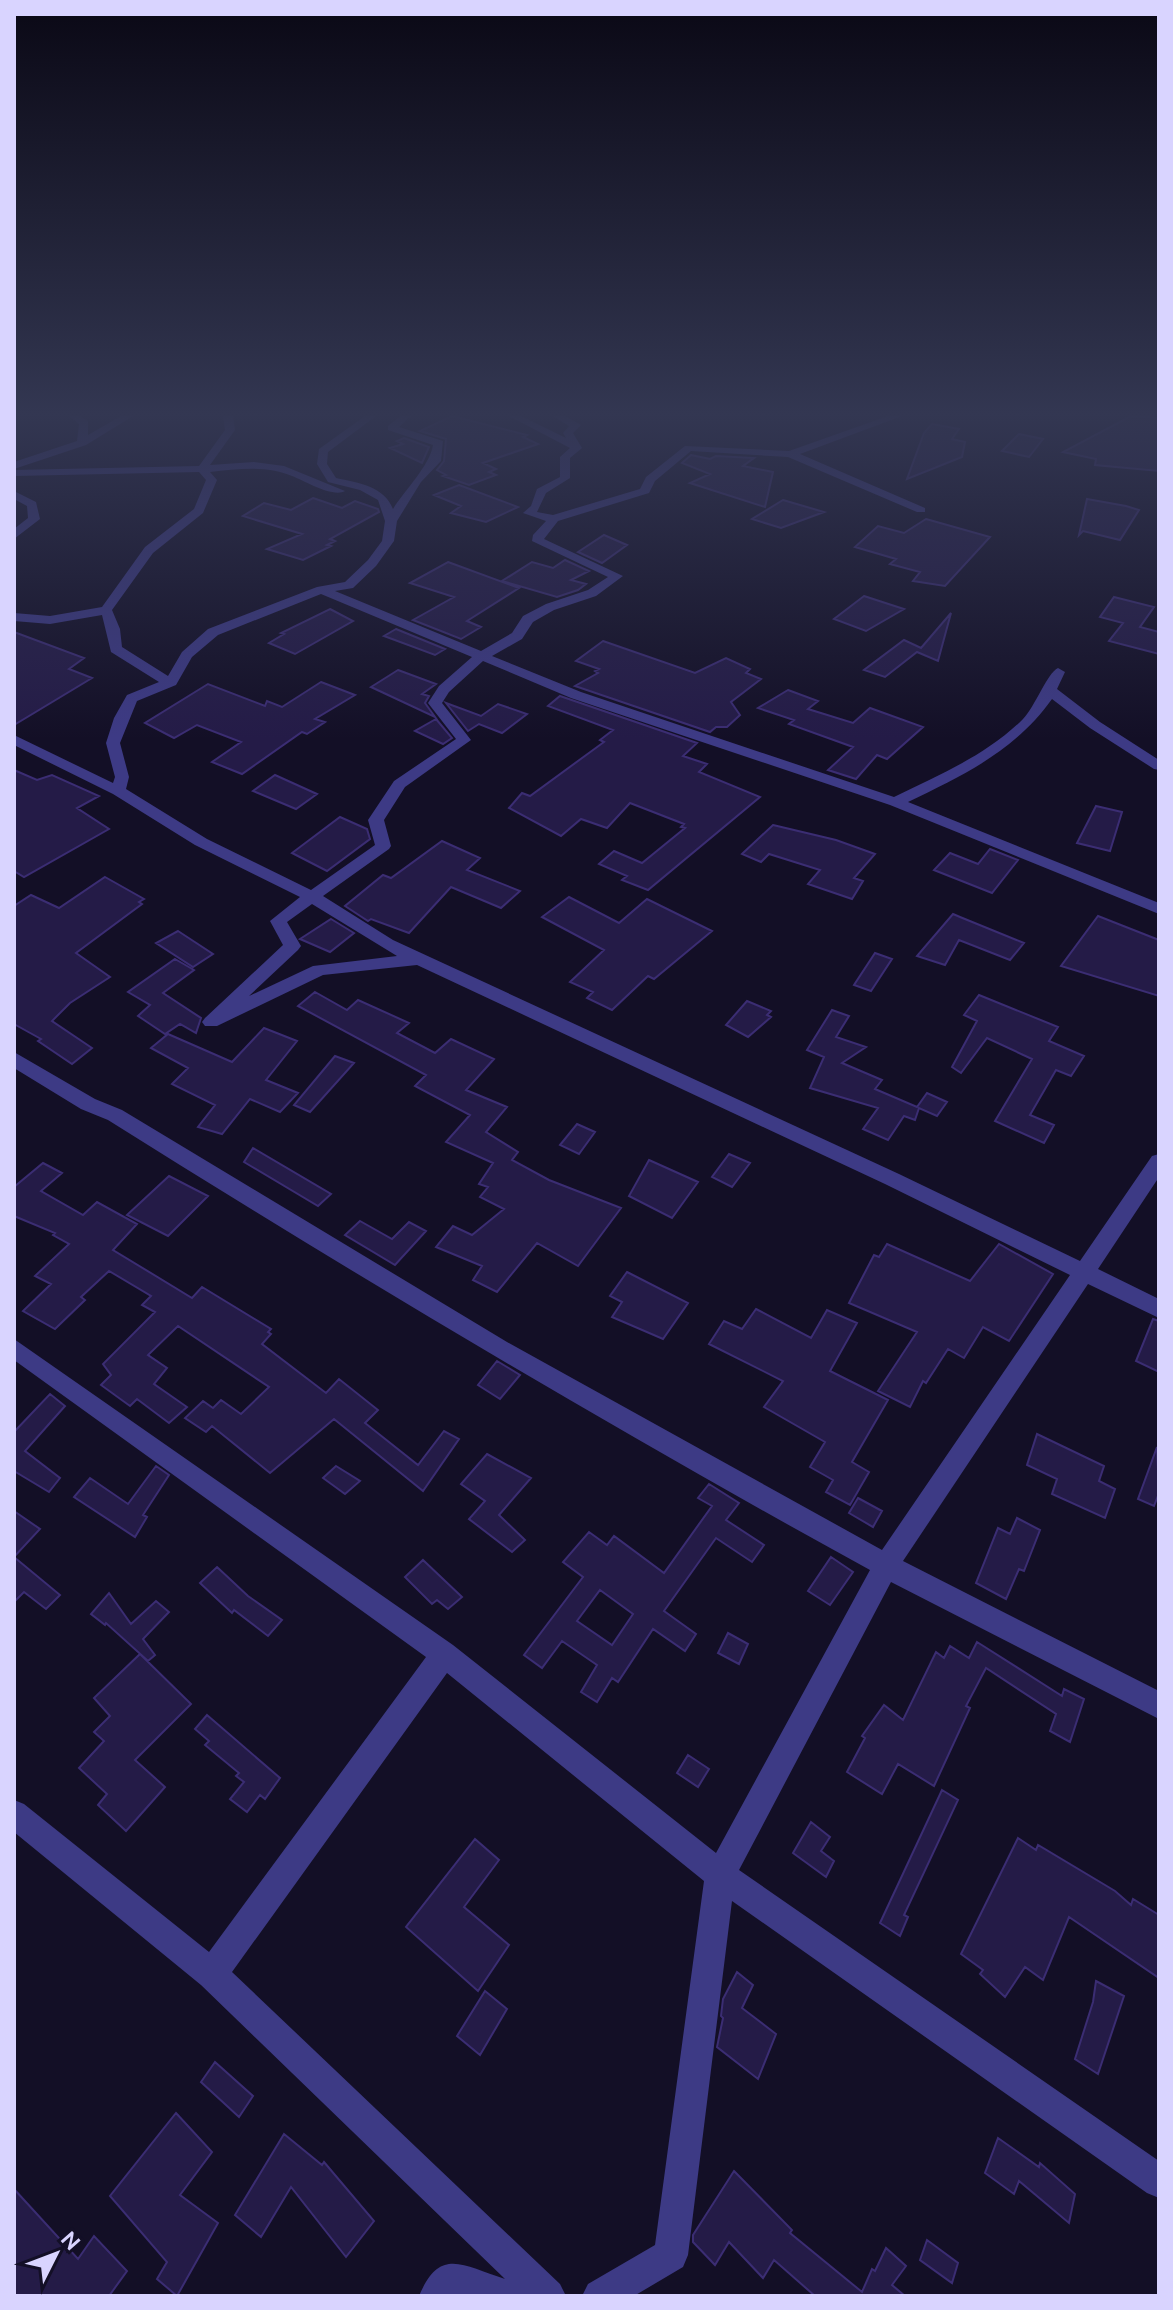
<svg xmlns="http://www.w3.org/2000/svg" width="1173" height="2310" font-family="Ubuntu,sans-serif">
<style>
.building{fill:#241b47;stroke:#3b2d73;stroke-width:2;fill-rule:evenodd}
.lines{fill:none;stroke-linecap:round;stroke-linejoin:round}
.minor{fill:#3d3a85;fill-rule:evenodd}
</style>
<rect width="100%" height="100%" fill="#130f26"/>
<path class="building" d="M452,416L527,435L523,437L538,444L483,463L496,469L489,472L496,475L469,485L443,476L446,475L437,470L444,461L446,439L420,431Z
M1131,416L1159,418V471L1095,465L1096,459L1063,452Z
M932,424L959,429L952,439L965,442L962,457L907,479L924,433Z
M1019,434L1043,439L1029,457L1002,451Z
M404,438L429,447L422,463L390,448L403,444L397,441Z
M691,455L710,459L716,456L754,458L743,466L773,472L765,507L690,483L710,474L682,463Z
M459,485L518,507L486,522L451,513L461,506L434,495Z
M313,498L342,508L355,501L378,509L379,512L330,539L335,541L327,545L331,546L303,560L267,549L302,534L243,516L264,503L291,510Z
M1087,499L1126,506L1139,510L1120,540L1083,531L1079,535Z
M783,500L824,512L781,528L752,519Z
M926,519L990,537L945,586L913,581L920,572L890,564L896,559L855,547L878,526L904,533Z
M604,535L627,545L602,563L578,552Z
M565,560L589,571L571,580L586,584L578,590L557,597L502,581L532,562L553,568Z
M448,562L519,588L467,621L481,627L461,639L413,620L454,597L410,583Z
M864,596L904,609L866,631L834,619Z
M1114,597L1154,607L1140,627L1159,632V654L1109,641L1123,623L1100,617Z
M330,609L353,621L295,654L269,643L284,634L281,633Z
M951,613L938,661L917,652L885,677L864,670L904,640L921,648Z
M396,629L445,649L435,655L384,636Z
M14,632L84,658L69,669L92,678L14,725Z
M603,641L695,673L726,658L750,669L746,673L761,679L731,702L740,715L727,727H716L710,732L575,686L598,673L595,671L599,669L576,661Z
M398,670L436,684L422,694L429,696L425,703L435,717L371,687Z
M321,682L355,695L315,719L325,722L307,734L302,732L242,774L212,762L241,742L197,725L174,738L145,723L208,684L265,706L267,701L282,707Z
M788,690L818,701L808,709L853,723L870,708L923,727L887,759L877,755L856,779L828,770L853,747L789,724L794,720L758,708Z
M560,696L697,743L683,756L707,764L699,772L760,797L648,890L622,880L627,876L599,864L614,851L642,863L685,828L681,827L684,824L630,803L607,828L581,819L561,836L509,808L522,793L530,796L604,742L600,740L613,730L548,706Z
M446,703L481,716L498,704L527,714L502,733L479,724L468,731Z
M436,719L452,738L443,744L415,731Z
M14,770L37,780L52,775L99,796L77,808L109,829L24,877L14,871Z
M275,775L317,794L296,809L253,791Z
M1096,806L1122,812L1110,851L1077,843Z
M340,817L367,829L370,839L327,871L292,853Z
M773,825L836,840L875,854L854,878L863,881L852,899L808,884L820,870L769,854L761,862L742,854Z
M442,841L480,858L467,870L520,891L501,908L451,887L409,933L371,919L368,921L345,906L383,875L391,878Z
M990,849L1018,860L992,893L934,870L950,853L978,864Z
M105,877L144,899L139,902L142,904L76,953L110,977L70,1003L52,1021L92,1048L72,1064L38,1041L41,1039L14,1024V906L31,895L59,908Z
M569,897L619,923L647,899L712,931L654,979L648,976L612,1010L587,998L593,992L570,982L604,950L542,917Z
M953,914L960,917L1024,943L1010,960L959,940L945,965L917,956Z
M1098,916L1159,940V996L1061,966Z
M331,919L354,933L330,952L300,939Z
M178,931L213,954L193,967L156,943Z
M875,953L892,959L871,991L854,985Z
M175,959L194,970L163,993L201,1018L196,1033L180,1024L165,1034L138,1016L150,1005L128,992Z
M315,992L347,1010L358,1000L409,1023L397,1033L435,1053L451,1039L494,1059L466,1090L507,1107L486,1132L518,1152L512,1160L549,1180L621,1208L578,1266L537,1243L497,1292L473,1280L482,1266L436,1247L453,1226L472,1235L504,1209L480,1197L488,1187L479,1184L493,1163L446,1142L470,1115L415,1086L426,1075L298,1006Z
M979,995L1058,1027L1049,1041L1084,1056L1071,1076L1056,1070L1030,1115L1054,1125L1044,1143L995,1121L1032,1059L987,1038L961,1073L952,1067L977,1021L964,1015Z
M747,1001L771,1011L767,1015L771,1017L748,1037L726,1025Z
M832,1010L849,1016L836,1037L866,1047L842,1063L882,1080L875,1089L917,1107L927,1093L947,1102L937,1116L919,1108L915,1120L904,1116L888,1140L863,1129L878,1108L810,1088L824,1057L807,1050Z
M264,1028L297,1041L266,1080L298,1093L280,1112L250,1099L222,1134L198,1127L215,1105L172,1084L188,1068L151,1048L168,1034L232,1062Z
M335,1056L354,1063L310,1112L294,1105Z
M577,1124L595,1132L579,1154L560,1145Z
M253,1148L331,1194L318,1206L244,1162Z
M729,1154L750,1163L732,1187L712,1177Z
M649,1160L698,1182L672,1218L629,1196Z
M43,1163L62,1173L41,1191L83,1215L97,1202L137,1224L113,1250L192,1298L202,1287L271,1329L268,1332L271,1334L262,1344L326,1393L339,1379L378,1410L365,1423L418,1465L444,1431L459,1439L423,1491L334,1419L270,1473L212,1426L206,1432L185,1418L203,1401L213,1408L221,1400L241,1414L269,1387L178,1326L148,1355L167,1368L154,1384L187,1407L169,1423L137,1399L130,1406L101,1385L111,1375L103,1364L155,1312L142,1305L151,1296L109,1271L81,1297L85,1300L55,1329L23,1311L51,1284L35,1276L69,1244L53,1235L55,1233L14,1216V1187Z
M169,1176L208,1196L168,1236L127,1215Z
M360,1221L392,1239L409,1222L426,1231L395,1265L345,1235Z
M887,1244L970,1281L999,1244L1053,1274L1009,1341L983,1327L964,1358L948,1349L926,1383L923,1381L910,1407L878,1391L917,1332L849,1303L874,1255L879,1257Z
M627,1272L688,1303L663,1339L612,1317L622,1302L610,1296Z
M756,1309L811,1338L827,1310L857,1323L830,1371L888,1400L852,1462L869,1472L850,1505L826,1492L833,1480L810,1467L825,1442L764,1407L783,1381L709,1344L724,1321L742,1329Z
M1153,1319L1159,1321V1372L1136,1361Z
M497,1361L520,1375L500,1399L478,1385Z
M50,1394L65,1406L25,1451L60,1478L49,1492L14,1471V1432Z
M1037,1434L1104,1466L1099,1481L1115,1489L1105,1518L1052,1494L1057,1479L1027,1465Z
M1157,1447L1159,1493L1154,1506L1138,1499Z
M487,1454L531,1478L499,1515L525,1540L512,1552L469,1519L485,1501L461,1484Z
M156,1466L169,1475L143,1515L147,1517L135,1537L74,1497L90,1478L128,1504Z
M336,1466L360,1481L345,1494L323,1478Z
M709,1484L739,1503L726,1520L764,1545L752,1562L716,1538L664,1611L696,1634L685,1651L653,1629L618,1682L612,1678L597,1702L581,1692L597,1665L562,1641L542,1668L524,1655L583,1577L563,1562L589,1532L607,1545L614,1536L664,1573L712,1506L698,1498ZM600,1590L633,1614L612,1645L577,1621Z
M858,1498L882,1511L873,1527L849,1513Z
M14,1511L40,1529L14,1557Z
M1017,1518L1040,1530L1024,1571L1019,1569L1006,1599L976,1583L998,1528L1010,1534Z
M14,1557L60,1595L46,1609L24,1592L14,1602Z
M831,1557L853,1572L830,1605L808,1591Z
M423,1560L462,1597L448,1609L437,1600L432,1604L405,1577Z
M217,1567L248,1596L282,1620L268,1636L234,1610L232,1613L200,1583Z
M109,1593L131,1624L156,1601L169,1612L143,1639L155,1655L148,1661L106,1623L105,1625L91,1614Z
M728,1633L748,1644L739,1664L718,1653Z
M977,1642L1062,1696L1064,1689L1084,1699L1070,1742L1050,1731L1056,1714L986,1668L966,1706L970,1708L934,1786L898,1764L882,1794L847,1772L865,1738L862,1736L884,1705L903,1720L936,1652L944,1658L950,1646L969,1658Z
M140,1654L191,1704L135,1760L165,1787L126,1831L98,1805L107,1794L79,1768L104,1741L94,1732L110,1716L94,1698Z
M207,1715L280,1778L265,1799L260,1795L247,1812L230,1799L244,1782L236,1776L239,1773L205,1745L209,1741L195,1729Z
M688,1755L709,1769L698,1787L677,1773Z
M942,1790L958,1800L904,1915L908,1917L900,1936L880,1923Z
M811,1822L830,1837L821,1851L834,1861L826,1877L793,1853Z
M1018,1838L1036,1850L1038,1845L1115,1891L1131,1905L1133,1899L1159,1915V1978L1069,1917L1043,1980L1025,1967L1005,1997L980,1974L983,1970L961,1954Z
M475,1839L499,1860L464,1907L509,1945L478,1991L406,1927Z
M737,1972L753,1985L742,2008L776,2034L758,2079L717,2047L723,2018L721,2016L723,1999Z
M1096,1981L1124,1996L1098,2074L1075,2059L1093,2002Z
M485,1991L507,2009L480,2055L457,2036Z
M215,2062L253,2096L239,2117L201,2082Z
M176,2113L212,2152L180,2195L218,2223L177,2296L157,2279L167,2262L110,2196Z
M284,2134L322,2165L324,2162L374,2221L346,2257L291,2187L261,2237L235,2215Z
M998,2138L1039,2167L1040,2163L1075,2194L1069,2223L1019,2181L1014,2194L985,2173Z
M734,2171L792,2230L790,2233L862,2292L872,2269L875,2271L886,2248L906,2266L892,2285L905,2296H815L774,2260L763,2278L729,2242L715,2265L693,2242V2235Z
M14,2189L78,2259L94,2236L127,2271L109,2296H14Z
M927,2240L958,2263L952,2283L920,2260Z"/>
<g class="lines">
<path class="minor" d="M69,416H80L88,421V435L121,416H133L86,445L14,469V462L77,441L79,424Z
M223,416H233L235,430L210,465L254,462L284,466L345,491C333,498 305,481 292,476C266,465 238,469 210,472L217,480L203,513L153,553L112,610L120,629L122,647L168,676L182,652L208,629L317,587L345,582L368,560L382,541L385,521L378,500L360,490L328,482L317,464L319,449L365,416H376L328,452L327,464L336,478C359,483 384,486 393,509C405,490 430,465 433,445L388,430V426L400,416H411L399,427L443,441L441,461L421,482L397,521L394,541L376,566L353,588L335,591L481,651L512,633L523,616L546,604L588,590L608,577L532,541L533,535L546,521L523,513L531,506L537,489L560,477V457L570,448L509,416H521L566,438L563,433L569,426L553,416H565L581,425L573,433L582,448L570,458V478L546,493L537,512L553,515L640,489L646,477L685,446L789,451L888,416H902L800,454L925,508V512H917L788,457L691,451L655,481L649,493L558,521L544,539L623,576L596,596L554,610L533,622L522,639L492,656L581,692L894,797C939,775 987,755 1023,719C1035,707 1047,673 1058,668L1065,672L1057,689L1100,722L1159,760V770L1154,769L1090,728L1052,699C1015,751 964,775 908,802L1159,903V914L890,805L571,698L483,661L449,692L442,703L471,740L405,787L384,820L391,846L389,849L323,896L393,940L899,1174L1080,1261L1152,1156L1159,1154V1177L1098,1269L1159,1299V1318L1088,1284L903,1561L1159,1691V1719L891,1582L739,1870L1159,2161V2198L1147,2193L732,1901L688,2255L683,2267L634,2296H582L588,2284L655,2245L704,1881L447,1673L232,1972L560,2284L566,2296H419C440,2246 463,2266 505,2279L201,1985L14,1832V1800L24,1804L209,1952L426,1657L14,1360V1339L453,1645L716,1853L870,1570C611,1428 358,1277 108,1120L81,1109L14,1068V1052L95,1099L122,1110L507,1342L882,1550L1070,1275L885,1184L417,965L323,975L217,1026H205L202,1022L205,1018L283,945L270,921L300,897L195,845L113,794L14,745V735L113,783L115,777L106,743L114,718L127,695L159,682L111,652L102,615L50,624L14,621V613L50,616L102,607L145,547L194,509L206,480L199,472L14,476V470L199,466L225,430ZM321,594L472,657L439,686L428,703L456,739L394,781L368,820L375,845L311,890L207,839L126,789L129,777L120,743L137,701L176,685L192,657L218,635ZM312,904L397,956L313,966L249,996L298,950L301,946L287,922Z
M14,491L36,502L40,519L14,539V529L28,518L27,506L14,499Z"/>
</g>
<linearGradient id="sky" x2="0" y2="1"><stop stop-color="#0a0815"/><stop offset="0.56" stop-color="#333752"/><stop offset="1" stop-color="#333752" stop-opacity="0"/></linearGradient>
<rect width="1173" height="739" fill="url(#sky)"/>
<rect width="1173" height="2310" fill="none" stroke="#d9d4ff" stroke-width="32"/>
<g transform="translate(56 2254) rotate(48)" stroke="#130f26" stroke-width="6" paint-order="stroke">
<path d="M0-6L14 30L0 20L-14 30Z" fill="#d9d4ff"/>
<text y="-12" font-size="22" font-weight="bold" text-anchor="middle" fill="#d9d4ff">N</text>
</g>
</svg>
